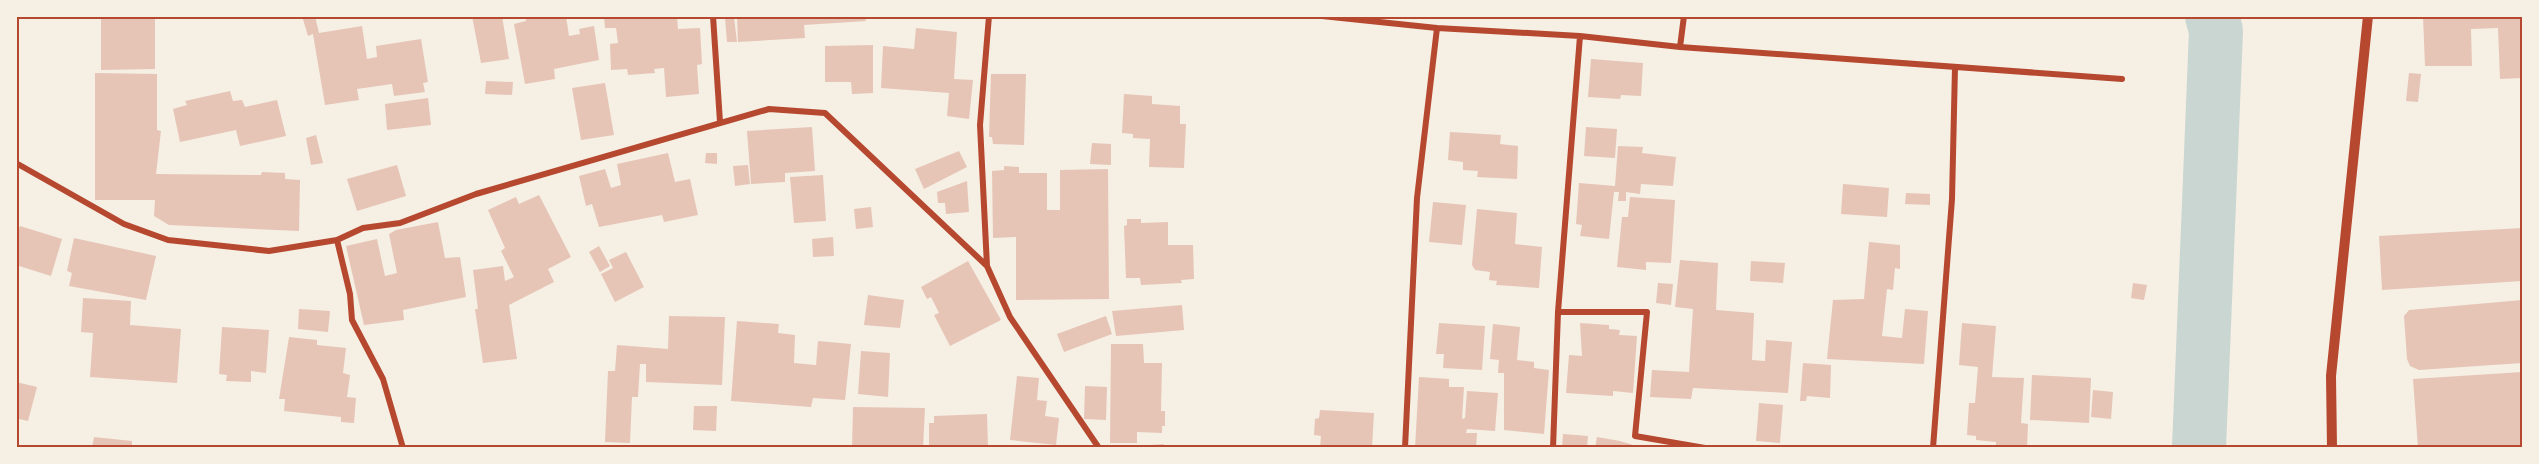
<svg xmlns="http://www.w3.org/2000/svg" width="2539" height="464" font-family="'Work Sans',sans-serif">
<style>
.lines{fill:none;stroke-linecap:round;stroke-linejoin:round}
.river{stroke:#c9d6d2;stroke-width:54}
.building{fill:#e6c5b7}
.minor{stroke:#b5482f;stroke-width:6}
.tertiary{stroke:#b5482f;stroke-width:10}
.neatline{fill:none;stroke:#b5482f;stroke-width:2}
</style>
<rect width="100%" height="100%" fill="#f6efe4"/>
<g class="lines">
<path class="river" d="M2199,448L2216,31L2212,16"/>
</g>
<path class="building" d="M101,16H155V69L101,70Z
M302,16H315L319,33L362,26L367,59L377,57L376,46L421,39L428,82L423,83L425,92L394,96L392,84L357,89L359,100L325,105L313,34L308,36Z
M472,16H502L509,59L481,63Z
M526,16H566L569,36L580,34L579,29L594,26L599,60L554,69L555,79L525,84L514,24L526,21Z
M604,16H677L678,29L700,28L702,64L697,65L699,94L666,97L664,68L654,69L655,73L628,75L627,69L611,70L610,44L618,43L616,28H605Z
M737,16H865L866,21L804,25L805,38L738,42Z
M2423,16H2522V78L2500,79L2498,28L2471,29L2472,66H2425Z
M734,17L737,42H727L725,18Z
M916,28L957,32L954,79L973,80L969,119L947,116L949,93L881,88L883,46L914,49Z
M873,45V93L852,94L851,82H825V46Z
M1591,59L1643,63L1641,96L1621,95L1620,99L1588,97Z
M95,73L157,74V130L161,131L156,174L261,175L262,172L285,173V179L300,180L299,231L169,225L154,216L155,200H95Z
M2409,73L2421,74L2418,102L2406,101Z
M991,74H1026L1024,145L993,144L992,137H989Z
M486,81L513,82L512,95L485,94Z
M605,83L614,135L581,140L572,88Z
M230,91L233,101L242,100L245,107L277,100L286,136L240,146L236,130L180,142L173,109L187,105L185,101Z
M1124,94L1152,96V104L1180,106V124H1186L1184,168L1149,167L1150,139L1133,138V134L1122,133Z
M428,98L431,125L387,130L385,104Z
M812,127L815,171L785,173V182L751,184L747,131Z
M1586,127L1617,129L1615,158L1584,156Z
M1450,132L1501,135L1500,144L1518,146L1517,179L1477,177L1478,171L1463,170V162L1448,160Z
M316,135L323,163L311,165L306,138Z
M1092,143L1111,144V165L1090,164Z
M1618,146L1643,147L1642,153L1676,157L1673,186L1641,184L1640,194L1626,192V201H1618L1619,192H1614L1609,239L1580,236L1582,225L1576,224L1579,183L1615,186Z
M959,151L967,167L924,189L915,169Z
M668,153L675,182L690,179L698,215L664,222L662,215L599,227L592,204L586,206L579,176L605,169L611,188L621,185L617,164Z
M706,153H717V164L705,163Z
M397,165L406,196L357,211L347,179Z
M748,165L750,184L735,186L733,166Z
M1004,166L1019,167V173H1047V210H1060V170L1108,169L1109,299L1016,300V237L993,238L992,171L1004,170Z
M823,175L826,221L794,223L790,177Z
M967,181L969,212L946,214L945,203H938L937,192Z
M1843,184L1889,188L1887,217L1841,214Z
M1906,193L1930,194V205L1905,204Z
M539,195L571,257L548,269L554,282L509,305L517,359L483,363L475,309H478L473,270L503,266L505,281L514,277L501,251L505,248L488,210L516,197L519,204Z
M1630,197L1675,200L1671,263L1646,262V270L1617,267L1622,217H1628Z
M1433,202L1466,205L1462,245L1429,242Z
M871,207L873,227L856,229L854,209Z
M1477,209L1517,213L1515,244L1542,247L1539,288L1496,285L1497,281L1489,280L1490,272L1475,270L1472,265Z
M1127,219H1141V223L1168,222V245H1193L1194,279L1181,280L1182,283L1141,285L1140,278H1126L1124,226L1127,225Z
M438,222L445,258L460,257L466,297L403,310L404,320L364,325L346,246L377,239L385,276L397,273L389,234L396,230Z
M20,226L62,239L51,276L16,265V236Z
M2522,228V281L2382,290L2379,236Z
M833,237L834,256L813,257L812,239Z
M74,238L156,256L146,300L69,286L72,273L67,271Z
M1869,242L1900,245V269L1895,268L1893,290L1887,289L1882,336L1902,338L1905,309L1928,311L1924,364L1827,359L1833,300L1864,299Z
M599,246L610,266L600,272L589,252Z
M626,252L644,287L615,302L601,274L613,268L609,260Z
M1680,260L1718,263L1716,310L1754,313L1752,360L1765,361L1766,340L1792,342L1788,393L1693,388L1691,399L1650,397L1652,370L1689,372L1693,309L1675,307Z
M968,261L1001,320L950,346L934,315L939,313L931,297L927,299L921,287Z
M1751,261L1785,263L1783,283L1750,281Z
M1658,283L1673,284L1671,305L1656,303Z
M2133,283L2147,285L2144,300L2131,298Z
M868,295L904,300L900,328L864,325Z
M83,298L131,301L130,325L181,329L177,383L90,377L93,333L81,332Z
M2522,300V363L2419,370L2410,366L2407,359L2404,316L2409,310Z
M1182,305L1184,330L1116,336L1112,311Z
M299,309L330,311L328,332L298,329Z
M669,316L725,317L722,385L646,382V364H640L638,397H632L630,443L605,442L608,371H615L617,345L668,349Z
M1106,316L1112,334L1064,352L1057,334Z
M737,321L779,324L778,333L795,335L794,363L816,365L818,341L851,344L845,400L813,398L811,407L731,401Z
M1439,323L1485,326L1482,370L1443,368L1444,354H1436Z
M1580,323L1609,325V329L1620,330L1619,335L1637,336L1633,393L1613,391V396L1566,393L1569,355L1582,356Z
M1962,323L1996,326L1992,377L2024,378L2021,423L2028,424L2027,448H1996V442L1976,440V436L1967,435L1969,403H1975L1978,367L1959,365Z
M1493,324L1520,327L1517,360L1534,362V368L1549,370L1544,434L1504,430V373H1498L1499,360L1490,359Z
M222,327L269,330L266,373L251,371V382L226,381L227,375L219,374Z
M289,337L317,340V345L346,348L343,373L350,375L347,397L356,398L354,423L341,422V417L284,411L285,399H279Z
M1111,344H1143L1144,363H1162L1161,411H1165V426H1162V433L1137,432V443H1110Z
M861,351L890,353L888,397L858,394Z
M1803,363L1831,365L1830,398L1807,396L1806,401H1800Z
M2522,372V448H2418L2413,379Z
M2032,375L2091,378L2089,423L2030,420Z
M1017,376L1039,378L1037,400L1047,401L1045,416L1059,418L1056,445L1010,440Z
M1419,377L1449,379V387H1464L1462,419L1465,418L1467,391L1498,393L1495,431L1467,429L1466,433H1477L1476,448H1415Z
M16,382L37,387L28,421L19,419L17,424Z
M1085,386L1107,387L1106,420L1084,419Z
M2093,390L2113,392L2111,419L2091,417Z
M1759,403L1783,405L1780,443L1756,441Z
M694,406H717L716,431L693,430Z
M853,407L925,408L923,448H852Z
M1320,410L1374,413L1372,448H1320L1321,436L1314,435L1315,419L1319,418Z
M987,414L988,448H929V423H934V416Z
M1563,434L1588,436L1587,448H1562Z
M94,437L132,441V448H92Z
M1597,437L1620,441L1643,448H1595Z
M1164,444V448H1150V445Z"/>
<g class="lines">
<path class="minor" d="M713,16L720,122
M1322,16L1437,28L1580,36L1680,47L2122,79
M1680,47L1684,16
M16,163L124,224L168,240L269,251L337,240L363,228L400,223L476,194L769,109L825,113L987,266L1010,317L1099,448
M337,240L350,294L352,320L383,379L403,448
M987,266L980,125L989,16
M1558,312H1647L1635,436L1705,448
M1405,448L1417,198L1437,28
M1553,448L1558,312L1580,36
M1933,448L1952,199L1955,67"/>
<path class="tertiary" d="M2332,448L2331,376L2368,16"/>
</g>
<rect width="2539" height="464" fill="none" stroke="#f6efe4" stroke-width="36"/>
<rect x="18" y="18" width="2503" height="428" class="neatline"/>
</svg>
